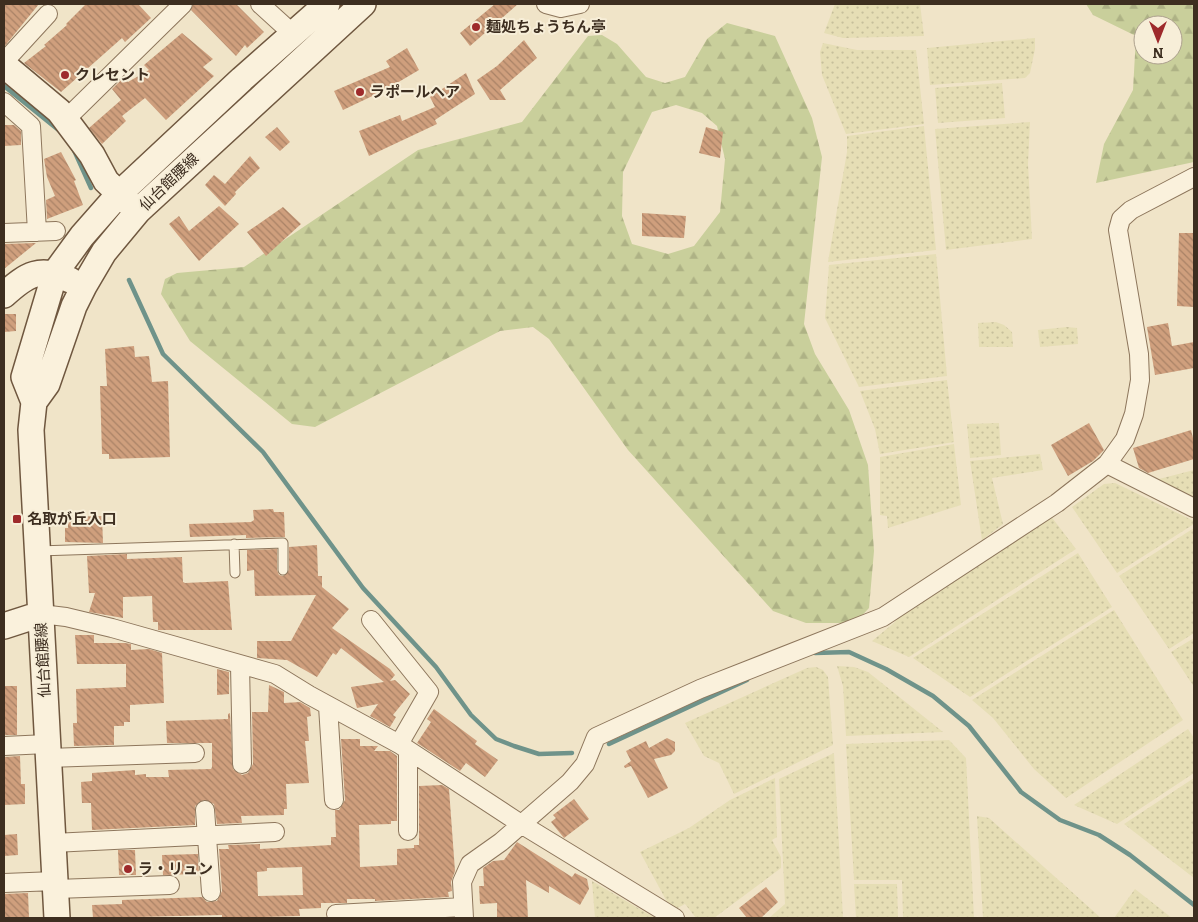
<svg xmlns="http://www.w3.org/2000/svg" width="1198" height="922" font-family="Bitter,'Noto Sans JP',serif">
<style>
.farmland{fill:url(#farmland-dots)}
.forest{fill:url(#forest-firs);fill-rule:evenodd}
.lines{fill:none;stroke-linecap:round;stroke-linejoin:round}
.stream{stroke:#6f938a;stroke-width:4.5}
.building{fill:url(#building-back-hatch);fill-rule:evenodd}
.lane-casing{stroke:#8d765c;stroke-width:11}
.street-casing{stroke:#8d765c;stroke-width:20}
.secondary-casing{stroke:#6f573f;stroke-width:28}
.lane{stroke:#faf1dc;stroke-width:9}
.street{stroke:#faf1dc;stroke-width:18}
.secondary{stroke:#faf1dc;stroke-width:25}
.poi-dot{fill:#9e2a2b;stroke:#f7eed8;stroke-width:2}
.labels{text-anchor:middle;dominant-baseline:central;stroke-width:4;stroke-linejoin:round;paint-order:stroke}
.poi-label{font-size:15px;font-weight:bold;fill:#3d2e20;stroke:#f7eed8;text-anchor:start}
.street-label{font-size:15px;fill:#3d2e20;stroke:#f7eed8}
</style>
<defs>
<pattern id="farmland-dots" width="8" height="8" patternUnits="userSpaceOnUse" patternTransform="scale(1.25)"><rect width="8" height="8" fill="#e6deb5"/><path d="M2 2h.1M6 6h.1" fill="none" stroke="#c6bf9b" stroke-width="1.8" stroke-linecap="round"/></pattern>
<pattern id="forest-firs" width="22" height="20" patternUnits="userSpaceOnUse" patternTransform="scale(1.25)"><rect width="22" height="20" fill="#c9cf9b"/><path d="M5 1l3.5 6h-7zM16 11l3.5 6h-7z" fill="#aeb285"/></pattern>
<pattern id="building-back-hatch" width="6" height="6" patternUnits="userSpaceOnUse" patternTransform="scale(1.25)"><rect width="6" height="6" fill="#cf9f7d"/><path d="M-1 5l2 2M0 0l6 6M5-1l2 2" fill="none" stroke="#a98266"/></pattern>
</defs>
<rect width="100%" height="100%" fill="#f0e4c8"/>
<path class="farmland" d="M835,4H920L924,36L843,38L824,33Z
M1035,38V49L1030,73L1025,78L930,85L927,48Z
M823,43L857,50H916L924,124L846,134L822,75L820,52Z
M1002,83L1005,118L938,123L935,88Z
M1030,122L1028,164L1032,239L946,250L935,129Z
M924,126L936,250L828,262L847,152V136Z
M936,254L947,376L859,387L825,318L829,265Z
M996,322L1004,325L1012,332L1013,347H979L978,323Z
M1067,327L1077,328L1078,344L1040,347L1038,330Z
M947,380L954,442L880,454L875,429L860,391Z
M999,423L1001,455L970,458L967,424Z
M954,444L961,505L888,528L887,516L880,515V457Z
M1040,454L1043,470L992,478L1003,524L982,540L970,461Z
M1194,470V498L1155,480Z
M1115,483L1194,521V524L1117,573L1072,507L1104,484Z
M1050,515L1076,549L909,657L872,641L894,623L901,614Z
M1194,528V633L1169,649L1119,576Z
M1078,553L1112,607L970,697L913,658Z
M1114,610L1183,720L1066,798L1034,769L993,718L972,700Z
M1194,638V687L1171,652Z
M837,666L854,667L868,672L943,732L846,736L843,686Z
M816,667L823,670L828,677L833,745L734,794L719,763L704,756L685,723L807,668Z
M1188,729L1194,738V773L1117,824L1074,805Z
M949,740L966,758L974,918H903L902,880H854L846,744Z
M834,753L843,918H769L785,904L779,779Z
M775,778L777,837L772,840L781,857V868L714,918H696L685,904L672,911L640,852L689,828L730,800Z
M1194,778V878L1124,824Z
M977,816L989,818L1101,918H983Z
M592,881L655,918H595Z
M854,884H897L898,918H856Z
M1135,889L1172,918H1114Z"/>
<path class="forest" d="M1086,4H1194V162L1096,183L1104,144L1133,90L1136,36L1093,15ZM1143,25H1173V55H1143Z
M727,23L775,36L812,118L822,157L804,324L815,354L849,410L868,465L874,551L869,608L855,623H806L773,611L628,450L549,339L533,327L500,331L315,427L292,424L190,341L161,294L165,279L177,273L244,267L418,150L522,122L588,36L602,35L617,44L646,77L665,83L685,77L707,39ZM676,105L702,113L717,126L725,159L720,212L694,246L668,254L632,244L622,216L623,172L652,112Z"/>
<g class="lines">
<path class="stream" d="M4,86L61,132
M73,148L91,188
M129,280L163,354L263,452L363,588L436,667L471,715L496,739L514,746L539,754L572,753
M815,653L849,652L886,669L933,696L969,726L1021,792L1060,820L1099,835L1130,855L1194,905
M609,744L747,680"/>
</g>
<path class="building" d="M4,4H39L4,47Z
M86,4H138L151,18L125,42L122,38L61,92L24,63L46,46L44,45L67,25L66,24Z
M193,4H236L264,32L247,48L245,45L236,56L191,10Z
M495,4H518L470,46L460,33Z
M182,33L213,59L203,67L214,76L166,120L145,98L122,116L126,121L102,144L89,128L121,100L112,89L124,77L128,82L149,70L144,65Z
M524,40L537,58L500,90L506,100H490L477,80L497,66Z
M407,48L419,70L385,90L343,110L334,91L390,67L386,61Z
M466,73L475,94L435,120L437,124L369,156L359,131L400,115L402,121L435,107L430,97Z
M4,125H14L21,131V145L4,146Z
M277,127L290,142L280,151L265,137Z
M706,127L723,132L720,158L699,153Z
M61,152L76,180L74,181L83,205L47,219L46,200L55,196L47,177L44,159Z
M250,156L260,168L235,192L236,194L225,206L205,185L214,175L225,184Z
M219,206L239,224L199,261L169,224L179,216L189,231Z
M283,207L301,224L266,256L247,232Z
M642,213L686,216L684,238L642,236Z
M1179,233H1194V307L1177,306Z
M36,243L4,269V244Z
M4,314H16V331L4,332Z
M1168,323L1172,346L1194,342V368L1155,375L1147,327Z
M134,346L135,357L149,356L152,382L168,381L170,457L109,459V454H102L100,386H107L105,349Z
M1089,423L1104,450L1093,461L1068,476L1051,445Z
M1191,430L1194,442V459L1148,473L1139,468L1133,448Z
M273,509L274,512H284L285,537L246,538V535L190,537L189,524L251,522L254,520L253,510Z
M102,516L103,543L65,542V528H68V517Z
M317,545L318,576H322V587L349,609L332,628L390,669L395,675L390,681L395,680L410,694L393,715L396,717L390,727L370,716L378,704L357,708L351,687L384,682L341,648L336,655L333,653L317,677L287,660L257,658V641H291L316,595L255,596L254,570L247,571V550L277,549V570L279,575L283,576L289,570V547Z
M127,554V559L182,557L183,582L185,583L228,581L232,630H158V622H153L152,596L123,597V618L89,612L95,593H89L87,556Z
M75,635H94V643H125L131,644V650L149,649L162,653L164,703L130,705V722H124V726H114V745L74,746L73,723H77L76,689L126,687V664H77Z
M217,669L229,672V694L217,695Z
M269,685L284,692V703L300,702L310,708L311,716L307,717L309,741H305L309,783L286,784L287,809H284V815L241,816L242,823L217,824L214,804L204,800L195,806V825L92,830L91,803H82L81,782L92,781V773L135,770V775L146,774V777H169L168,770L211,769L212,767V743H167L166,721L228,719V714L230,713L233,769L242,775L248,773L253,764L252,712H268Z
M4,686H17V735H4Z
M434,709L477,741L475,744L498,760L485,777L466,763L460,771L417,743L431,722L427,719Z
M667,738L675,742V751L671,755L654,759L668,788L648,798L631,766L625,768L624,766L631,761L626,751L646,741L649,748Z
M341,739H360V746H378L374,751H390L397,756V821H391V824L359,825L360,867L397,865V849L414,848V845H419V786L442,785L449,789L455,871L451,882L452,891L448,892L449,897L375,901V899H347V903H321V908L299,909L300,916L222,918V915L93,918L92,905L122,904V900L202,897L207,902L217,901L222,891L219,849H229L228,845L260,844V849L331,845V837H336L335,810H339L345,800ZM302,867L303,895L258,896L257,872L267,871V868Z
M20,756L21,784H25V804L4,805V757Z
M574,799L589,819L564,838L551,822L556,818L553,815Z
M17,834L18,855L4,856V835Z
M517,842L572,877L575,873L587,879L589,889L580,905L549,886V893L526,880L528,918H497V903L480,904L479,886H484L483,868L493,861L504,860Z
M118,850H135L136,875H119Z
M198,854L199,874L163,875L162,855Z
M766,887L778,902L761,918H747L739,908Z
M28,893L29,918H4V894Z"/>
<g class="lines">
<g class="lane-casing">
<path id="lane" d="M234,544L235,573
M38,551L283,543V570"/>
</g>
<g class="street-casing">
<path id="street" d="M260,4L293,34
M546,4L561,8L580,4
M4,62L48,14
M4,102L31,126L37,232
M66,119L183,4
M4,233L56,231
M1107,464L1194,508
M41,614L66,617L112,628L275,674L309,695L399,744L521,824L675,918
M371,620L429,692L399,744
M240,665L242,764
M328,706L334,800
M4,746L47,744
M408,750V831
M48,758L195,753
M205,810L211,892
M53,843L275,832
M4,883L55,881
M56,889L170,885
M336,914L463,907
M464,918L462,882L470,864L501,842L570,782L585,764L596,737L700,689L883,617L1057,503L1107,464L1125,439L1134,414L1140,380L1139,354L1118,230L1121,219L1131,210L1194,177"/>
</g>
<g class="secondary-casing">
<path id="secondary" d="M4,65L59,111L92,155L106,181L132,206
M4,295C27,274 40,266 70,280
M34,402L47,384L74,306L84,286L104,252L138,211L363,4
M4,626L41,614
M57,918L31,430L34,402L24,377L55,273L82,236L119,194L242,79L327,4"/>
</g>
<use href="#lane" class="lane"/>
<use href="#street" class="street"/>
<use href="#secondary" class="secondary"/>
</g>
<g class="poi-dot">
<circle cx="476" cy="27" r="5"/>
<circle cx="65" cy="75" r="5"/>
<circle cx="360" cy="92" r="5"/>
<rect x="12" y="514" width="10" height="10" rx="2.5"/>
<circle cx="128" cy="869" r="5"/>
</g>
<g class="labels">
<g class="poi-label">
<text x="486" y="27">麺処ちょうちん亭</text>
<text x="75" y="75">クレセント</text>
<text x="370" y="92">ラポールヘア</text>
<text x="27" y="519">名取が丘入口</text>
<text x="138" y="869">ラ・リュン</text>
</g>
<g class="street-label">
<text transform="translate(169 182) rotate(-44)">仙台館腰線</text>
<text transform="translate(43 660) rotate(-93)">仙台館腰線</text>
</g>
</g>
<rect width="1198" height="922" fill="none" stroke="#3d2e20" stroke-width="10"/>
<g transform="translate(1158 40) rotate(180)"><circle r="24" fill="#f7eed8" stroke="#ada18e"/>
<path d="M0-4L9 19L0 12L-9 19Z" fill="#9e2a2b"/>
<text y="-8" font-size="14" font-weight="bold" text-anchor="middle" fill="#3d2e20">N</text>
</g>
</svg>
